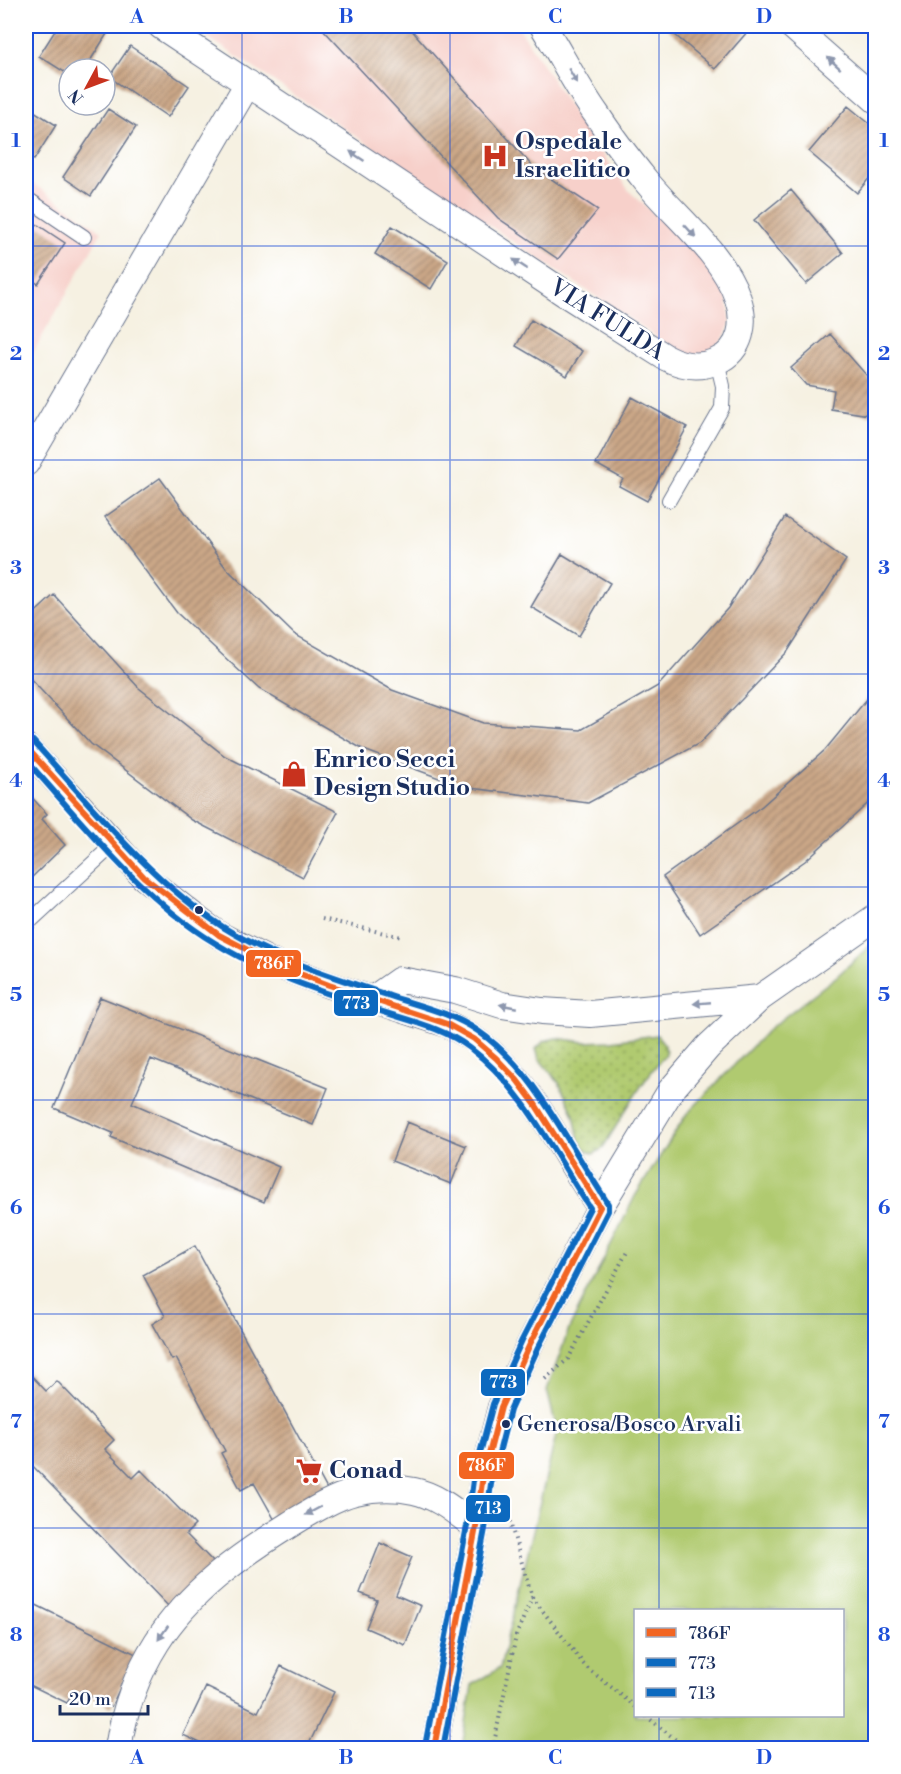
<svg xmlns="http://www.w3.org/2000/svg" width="901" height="1774" font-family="'Libre Bodoni',serif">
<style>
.built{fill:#f7d0ca}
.grass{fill:url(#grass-dots);stroke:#667c67;stroke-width:1.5}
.green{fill:#b0ca70;stroke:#667c67;stroke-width:1.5;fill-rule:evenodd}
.building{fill:url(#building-hatch)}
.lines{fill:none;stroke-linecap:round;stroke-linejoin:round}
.lane-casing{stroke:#68738c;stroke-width:16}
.street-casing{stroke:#68738c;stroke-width:28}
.path{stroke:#68738c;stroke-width:4;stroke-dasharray:1.5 4.5;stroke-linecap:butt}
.lane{stroke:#fff;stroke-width:14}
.street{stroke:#fff;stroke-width:26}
.bus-1-casing{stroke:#fff;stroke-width:10}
.bus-2-casing{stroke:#fff;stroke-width:10}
.bus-3-casing{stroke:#fff;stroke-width:10}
.bus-1{stroke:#f26522;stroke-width:6}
.bus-2{stroke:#0c69bf;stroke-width:6}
.bus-3{stroke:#0c69bf;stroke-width:6}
.oneway{fill:#8d97ae}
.grid{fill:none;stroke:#1d4ed8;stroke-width:1.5;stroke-opacity:0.55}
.bus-dot{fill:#1b2f5e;stroke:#fff;stroke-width:2}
.labels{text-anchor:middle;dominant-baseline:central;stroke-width:5;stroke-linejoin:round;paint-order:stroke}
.bus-label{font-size:22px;fill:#1b2f5e;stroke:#fff;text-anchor:start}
.poi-label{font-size:24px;font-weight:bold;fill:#1b2f5e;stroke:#fff;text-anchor:start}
.street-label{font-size:24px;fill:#1b2f5e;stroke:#fff}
.line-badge{stroke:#fff;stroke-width:2}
.badge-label{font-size:16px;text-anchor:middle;font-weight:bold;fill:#fff}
.neatline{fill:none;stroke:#1d4ed8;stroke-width:2}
.grid-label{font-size:20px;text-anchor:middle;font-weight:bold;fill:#1d4ed8}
</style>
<defs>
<pattern id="grass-dots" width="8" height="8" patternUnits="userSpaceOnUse" patternTransform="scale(1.5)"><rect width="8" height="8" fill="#b0ca70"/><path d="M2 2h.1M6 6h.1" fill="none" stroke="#8ea45f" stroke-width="1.8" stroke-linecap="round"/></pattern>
<pattern id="building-hatch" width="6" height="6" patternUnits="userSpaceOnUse" patternTransform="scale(1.5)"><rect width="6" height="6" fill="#cba787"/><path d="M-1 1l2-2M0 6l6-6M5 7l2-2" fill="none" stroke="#a48872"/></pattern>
</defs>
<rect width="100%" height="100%" fill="#fff"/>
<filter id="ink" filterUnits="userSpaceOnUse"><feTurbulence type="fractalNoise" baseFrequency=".0167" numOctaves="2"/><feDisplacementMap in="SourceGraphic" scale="12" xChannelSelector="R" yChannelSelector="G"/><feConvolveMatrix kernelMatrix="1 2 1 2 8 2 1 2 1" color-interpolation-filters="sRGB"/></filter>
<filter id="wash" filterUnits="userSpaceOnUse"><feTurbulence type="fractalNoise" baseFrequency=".008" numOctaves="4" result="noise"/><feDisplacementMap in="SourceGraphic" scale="24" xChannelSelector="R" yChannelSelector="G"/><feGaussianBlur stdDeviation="1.35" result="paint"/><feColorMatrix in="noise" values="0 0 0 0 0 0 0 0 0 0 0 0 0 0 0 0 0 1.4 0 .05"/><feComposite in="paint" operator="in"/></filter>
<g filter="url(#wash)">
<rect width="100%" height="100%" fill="#f6f1e2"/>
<path class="built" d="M191,26H518L578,120L630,192L711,265L726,293L731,322L722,341L706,353L687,355L667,344Z
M26,179L102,231L26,365Z"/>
<path class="grass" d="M657,1035L665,1045L666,1054C640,1083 623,1116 602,1149L594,1154L584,1150L579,1141L574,1115L559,1083L539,1059L536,1049L544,1041L556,1038L585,1042L611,1041Z"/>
<path class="green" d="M875,941V1748H462L472,1685L500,1668L557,1431L547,1390L569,1329L635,1196L686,1115L769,1029L837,976ZM636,1610H842V1716H636Z"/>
<g id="blocks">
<path class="building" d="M58,26H104L110,29L85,69H69V75L39,56Z
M320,26H408L533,167L598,210L558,259L498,218Z
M671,26H742L748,31L715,69L668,29Z
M130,46L189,86L168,117L109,77Z
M26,106L56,125L34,160L26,155Z
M848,106L876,129V170L857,193L809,152Z
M108,109L136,127L91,196L63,177Z
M791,190L843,253L806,284L754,220Z
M26,217L65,243L38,284L26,275Z
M392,226L448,260L431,289L375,254Z
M531,320L582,351L567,376L516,346Z
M830,334L876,386V416L831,409L834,390L806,385L791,368Z
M632,397L687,427L647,501L619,486L623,479L596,464Z
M160,478L226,568L294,634L392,690L483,723L581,730L658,686L728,608L785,517L846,560L788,651L700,743L588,803L463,787L364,750L259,689L177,613L105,517Z
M562,554L610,583L579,636L531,607Z
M54,595L139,688L225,756L338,812L303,877L192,820L91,744L26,674V621Z
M876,688V796L805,861L700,934L663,877L762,806L825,750Z
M26,791L47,814L42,819L65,845L26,883Z
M100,997L328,1088L313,1125L151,1059L132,1103L279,1167L264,1202L111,1137L113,1133L54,1108Z
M407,1122L466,1146L451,1184L392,1161Z
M195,1246L329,1493L276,1522L254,1483L241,1490L221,1453L225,1451L176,1358L172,1360L152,1324L165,1316L143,1275Z
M26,1370L46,1391L57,1381L114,1440L105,1449L133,1478L141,1470L195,1525L186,1534L216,1565L171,1609L26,1459Z
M380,1543L412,1557L396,1595L421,1606L405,1645L366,1628L377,1600L360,1593Z
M26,1600L136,1654L111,1707L80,1691L77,1697L72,1694L67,1703L26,1683Z
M281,1666L334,1692L307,1748H211L183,1735L206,1687L258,1712Z"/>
</g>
</g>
<g filter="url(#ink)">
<use href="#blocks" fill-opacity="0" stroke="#68738c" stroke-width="1.5"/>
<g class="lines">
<g class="lane-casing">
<path id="lane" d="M26,198L84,237
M669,500L722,408L723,386L717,361
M26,925L114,844"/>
</g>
<g class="street-casing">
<path id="street" d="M161,26L564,293L665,357C682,366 699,369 717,361C742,350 746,322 738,299C722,252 676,218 646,181C629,160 612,138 597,115C577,87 561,55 543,26
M792,26L876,100
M26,463L248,83
M26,747L144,877L197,919L219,935L277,965L329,985L447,1024C523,1058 554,1142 600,1207
M373,999L400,980L455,990L502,1005L542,1011L590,1014L760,998
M118,1748C124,1711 136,1675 157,1642C189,1592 239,1556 289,1525C309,1513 332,1498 355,1492C373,1488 395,1487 414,1491C438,1496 457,1513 476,1527
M434,1748L476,1527L482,1482L501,1407L530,1344L600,1207L671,1090L708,1047L760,998L876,917"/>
</g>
<path class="path" d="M322,919L402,937
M545,1379L568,1359L627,1252
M532,1597L586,1667L636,1707
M646,1716L686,1748
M493,1748L516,1636L532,1597L507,1512"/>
<use href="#lane" class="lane"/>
<use href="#street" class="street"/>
<g class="bus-1-casing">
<path id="bus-1" d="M26,747L144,877L219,935L277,965L329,985L447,1024L474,1039L496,1058L517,1080L535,1104L600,1207L530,1344L501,1407L482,1482L476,1527L434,1748"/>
</g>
<g class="bus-2-casing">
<path id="bus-2" d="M26,760C83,823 141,898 215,943C264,973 319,991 374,1009C406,1020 443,1027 470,1048C524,1089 553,1152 590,1208L522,1340L493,1404L473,1480L467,1526L425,1746"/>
</g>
<g class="bus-3-casing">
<path id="bus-3" d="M33,741C92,806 148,879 223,927C274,959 334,977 390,996C420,1006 452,1013 478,1031C522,1061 550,1110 577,1154C587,1171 598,1187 608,1204V1211L538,1348L510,1410L491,1484L485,1529L443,1748"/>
</g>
<use href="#bus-1" class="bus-1"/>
<use href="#bus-2" class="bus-2"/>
<use href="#bus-3" class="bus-3"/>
</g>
<defs><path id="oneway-solid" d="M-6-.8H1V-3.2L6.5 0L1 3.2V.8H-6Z" transform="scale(1.5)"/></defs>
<g class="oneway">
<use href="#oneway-solid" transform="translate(834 63) rotate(-138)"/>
<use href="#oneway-solid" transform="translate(573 76) rotate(59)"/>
<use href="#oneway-solid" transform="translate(357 156) rotate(-146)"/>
<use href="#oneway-solid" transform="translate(690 231) rotate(48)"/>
<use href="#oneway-solid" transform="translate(520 264) rotate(-146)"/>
<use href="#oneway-solid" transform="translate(702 1003) rotate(175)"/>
<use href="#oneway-solid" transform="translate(508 1006) rotate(-169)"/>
<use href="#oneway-solid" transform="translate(313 1511) rotate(152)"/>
<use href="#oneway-solid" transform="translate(163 1633) rotate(125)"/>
</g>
</g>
<path class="grid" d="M242,26V1748M450,26V1748M659,26V1610M26,246H876M26,460H876M26,674H876M26,887H876M26,1100H876M26,1314H876M26,1528H876M659,1716V1748"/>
<defs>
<g id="hospital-bare" transform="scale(2.07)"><path d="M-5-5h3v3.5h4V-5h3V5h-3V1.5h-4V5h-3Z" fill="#c8321e" stroke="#fff" stroke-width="2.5" paint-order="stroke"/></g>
<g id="shop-bare" transform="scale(2.07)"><path d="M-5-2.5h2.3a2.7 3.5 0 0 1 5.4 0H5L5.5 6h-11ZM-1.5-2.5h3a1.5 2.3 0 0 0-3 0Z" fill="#c8321e" stroke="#fff" stroke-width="2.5" paint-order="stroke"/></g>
<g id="supermarket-bare" transform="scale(2.07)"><path d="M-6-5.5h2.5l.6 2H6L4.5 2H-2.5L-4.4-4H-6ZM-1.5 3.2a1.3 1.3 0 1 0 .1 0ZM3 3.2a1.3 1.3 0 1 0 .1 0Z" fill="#c8321e" stroke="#fff" stroke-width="2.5" paint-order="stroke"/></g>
</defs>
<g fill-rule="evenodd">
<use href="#hospital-bare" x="495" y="156"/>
<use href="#shop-bare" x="294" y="774"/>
<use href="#supermarket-bare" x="309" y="1471"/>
</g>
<g class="bus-dot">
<circle cx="199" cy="910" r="5"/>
<circle cx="506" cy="1424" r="5"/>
</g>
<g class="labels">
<g class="bus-label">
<text x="517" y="1424">Generosa/Bosco Arvali</text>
</g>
<g class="poi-label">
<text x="515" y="142">Ospedale<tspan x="515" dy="28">Israelitico</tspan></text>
<text x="314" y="760">Enrico Secci<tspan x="314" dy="28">Design Studio</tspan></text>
<text x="329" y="1471">Conad</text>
</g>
<g class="street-label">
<text transform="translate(607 320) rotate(32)">VIA FULDA</text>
</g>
</g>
<g class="line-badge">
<rect x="245" y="949" width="57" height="29" rx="6" fill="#f26522"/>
<rect x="333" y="989" width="46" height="28" rx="6" fill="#0c69bf"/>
<rect x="480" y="1368" width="46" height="29" rx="6" fill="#0c69bf"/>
<rect x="458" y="1451" width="57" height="29" rx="6" fill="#f26522"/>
<rect x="465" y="1494" width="46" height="29" rx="6" fill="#0c69bf"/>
</g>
<g class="badge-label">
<text x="274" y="969">786F</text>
<text x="356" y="1009">773</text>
<text x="503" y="1388">773</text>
<text x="486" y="1471">786F</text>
<text x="488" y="1514">713</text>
</g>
<rect width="901" height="1774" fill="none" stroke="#fff" stroke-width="66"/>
<rect x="634" y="1609" width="210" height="108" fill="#ffffff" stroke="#a4acbf" stroke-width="1.5"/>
<rect x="646" y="1628" width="30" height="9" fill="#f26522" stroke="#a4acbf" stroke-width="1.5"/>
<text x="688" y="1639" font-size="18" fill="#1b2f5e">786F</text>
<rect x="646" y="1658" width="30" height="9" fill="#0c69bf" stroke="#a4acbf" stroke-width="1.5"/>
<text x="688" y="1669" font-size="18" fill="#1b2f5e">773</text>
<rect x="646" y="1688" width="30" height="9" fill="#0c69bf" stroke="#a4acbf" stroke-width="1.5"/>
<text x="688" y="1699" font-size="18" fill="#1b2f5e">713</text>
<g transform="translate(87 87) rotate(229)"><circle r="28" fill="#ffffff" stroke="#a4acbf" stroke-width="1.5"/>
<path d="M0-4.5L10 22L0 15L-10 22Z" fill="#c8321e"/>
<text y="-9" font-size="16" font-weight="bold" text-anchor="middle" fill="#1b2f5e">N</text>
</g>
<path d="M60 1705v9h88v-9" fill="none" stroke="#1b2f5e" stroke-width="3"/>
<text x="69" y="1705" font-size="18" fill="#1b2f5e" stroke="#ffffff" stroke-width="4.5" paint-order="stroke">20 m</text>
<rect x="33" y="33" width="835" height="1708" class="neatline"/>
<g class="grid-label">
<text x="137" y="23">A</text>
<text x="346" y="23">B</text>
<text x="555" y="23">C</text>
<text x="764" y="23">D</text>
<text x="16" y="147">1</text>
<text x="884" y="147">1</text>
<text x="16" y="360">2</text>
<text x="884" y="360">2</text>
<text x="16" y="574">3</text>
<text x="884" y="574">3</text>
<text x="16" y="787">4</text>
<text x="884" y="787">4</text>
<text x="16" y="1001">5</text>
<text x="884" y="1001">5</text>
<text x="16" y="1214">6</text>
<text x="884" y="1214">6</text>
<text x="16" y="1428">7</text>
<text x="884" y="1428">7</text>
<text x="16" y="1641">8</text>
<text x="884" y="1641">8</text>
<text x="137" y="1764">A</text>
<text x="346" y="1764">B</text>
<text x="555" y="1764">C</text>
<text x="764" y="1764">D</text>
</g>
</svg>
